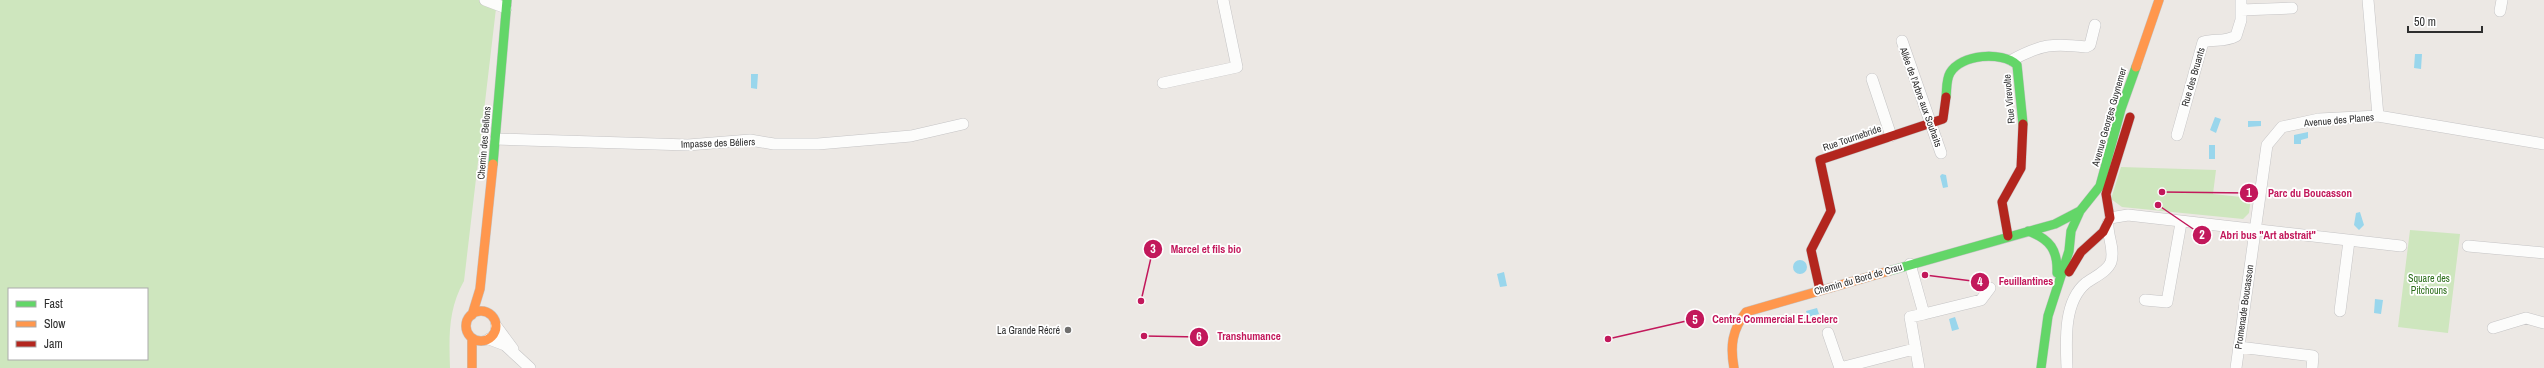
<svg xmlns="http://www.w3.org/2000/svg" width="2544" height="368" font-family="'Archivo Narrow',sans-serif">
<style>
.green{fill:#cee6be;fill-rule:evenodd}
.water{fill:#99d6ec}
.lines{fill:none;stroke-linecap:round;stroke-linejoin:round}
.street-casing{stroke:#c5c4c5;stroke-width:12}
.fast-casing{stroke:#c5c4c5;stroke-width:10}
.slow-casing{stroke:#c5c4c5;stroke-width:10}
.jam-casing{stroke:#c5c4c5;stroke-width:10}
.street{stroke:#fcfcfb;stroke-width:11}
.fast{stroke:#63d668;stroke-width:9}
.slow{stroke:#ff974d;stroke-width:9}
.jam{stroke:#b3261e;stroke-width:9}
.poi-dot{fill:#706f6e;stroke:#fff;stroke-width:1.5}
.labels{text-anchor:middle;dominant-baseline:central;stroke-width:3.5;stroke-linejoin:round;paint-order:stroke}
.street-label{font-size:10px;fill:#2e2e2e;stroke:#fff}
.park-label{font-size:10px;fill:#2c6e1b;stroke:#fff}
.poi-label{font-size:10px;fill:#2e2e2e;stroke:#fff;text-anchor:end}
.leader{fill:none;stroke:#c2185b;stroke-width:1.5}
.callout-dot{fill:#c2185b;stroke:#fff;stroke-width:1.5}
.mark-label{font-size:12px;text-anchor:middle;font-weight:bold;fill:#fff}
.callout-label{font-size:11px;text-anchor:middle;font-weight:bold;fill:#c2185b;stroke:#fff;stroke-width:3.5;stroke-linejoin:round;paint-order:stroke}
</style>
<rect width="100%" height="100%" fill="#ece8e4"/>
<path class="green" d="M0,0H497L464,281C448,309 449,337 450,368H0ZM9,289H147V359H9Z
M2121,167L2216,170L2213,194L2251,198L2249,213L2243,219L2122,207L2111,199Z
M2410,230L2460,234L2448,333L2398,327Z"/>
<path class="water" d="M2415,54H2422L2421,69L2414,68Z
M751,74H758L757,89L751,88Z
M2215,117L2221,119L2216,133L2210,130Z
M2248,121H2261V126L2248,127Z
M2308,132V138L2301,140V144H2294V135Z
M2209,145H2215V159H2209Z
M1942,174L1946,175L1948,187L1943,188L1940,176Z
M2360,212L2364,225L2359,230L2354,225L2356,213Z
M1793 267a7 7 0 1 1 14 0a7 7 0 1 1-14 0Z
M1504,272L1507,286L1500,287L1497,274Z
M2375,299L2383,300L2381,314L2374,313Z
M1817,308L1819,314L1808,317L1806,311Z
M1955,317L1959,329L1952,331L1949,319Z"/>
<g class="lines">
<g class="street-casing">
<path id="street" d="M485,0L506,8
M2368,0L2378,116
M2241,10L2292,8
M2500,11L2502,0
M1902,41L1941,153
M2012,60C2042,44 2053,43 2086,47L2090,45L2095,25
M1872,79L1891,136
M1163,83L1237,67L1223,0
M2177,135L2203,42C2216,39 2225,42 2236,36L2241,20V0
M496,139L688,145L750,140L774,144H818L911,136L963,124
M2110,218L2128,215L2401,246
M2468,246L2544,253
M1910,264L1924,314L1910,317L1919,368
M2145,300L2167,302L2181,223
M2340,311L2349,241
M1924,314L1981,300L1990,288
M496,326L513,349
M2493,328L2526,318L2544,323
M1828,333L1840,368L1914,349
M489,339L505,345L530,368
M2239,347L2313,356L2312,368
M2067,368C2066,342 2063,302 2086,283C2094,277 2107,272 2111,262C2115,248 2107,236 2108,223
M2236,368L2267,145L2282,127L2319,119L2378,116L2544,144"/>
</g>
<g class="fast-casing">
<path id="fast" d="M1946,97C1947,89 1946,80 1950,73C1961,54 2002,51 2017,65L2023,124
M493,164L507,0
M2028,231C2050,239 2058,250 2057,273
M1889,271L2055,224L2080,211
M2041,368L2048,316L2069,251L2071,231L2080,211L2100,186L2121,109L2136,67"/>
</g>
<g class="slow-casing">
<path id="slow" d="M2136,67L2159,0
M466 326a15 15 0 1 1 30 0a15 15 0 1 1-30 0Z
M472,315L480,289L493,164
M472,338V368
M1734,368C1730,346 1732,330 1746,312L1889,271"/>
</g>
<g class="jam-casing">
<path id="jam" d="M2008,236L2002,202L2021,168L2023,124
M2069,272L2081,252L2103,232L2110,218L2106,194L2130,117
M1820,290L1811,250L1831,211L1820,160L1943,119L1946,97"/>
</g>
<use href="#street" class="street"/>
<use href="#fast" class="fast"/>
<use href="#slow" class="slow"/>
<use href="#jam" class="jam"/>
</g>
<circle class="poi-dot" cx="1068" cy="330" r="4"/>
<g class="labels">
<g class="street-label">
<text transform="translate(2193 77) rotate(-74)">Rue des Bruants</text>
<text transform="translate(1921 97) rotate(70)">Allée de l'Arbre aux Souhaits</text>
<text transform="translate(2009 99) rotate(-95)">Rue Virevolte</text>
<text transform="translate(2109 117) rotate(-74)">Avenue Georges Guynemer</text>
<text transform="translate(2339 120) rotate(-5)">Avenue des Planes</text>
<text transform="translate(1852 138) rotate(-19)">Rue Tournebride</text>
<text transform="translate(484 143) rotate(-85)">Chemin des Bellons</text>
<text transform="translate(718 143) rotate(-2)">Impasse des Béliers</text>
<text transform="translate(1858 279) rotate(-16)">Chemin du Bord de Crau</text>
<text transform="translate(2244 307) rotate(-82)">Promenade Boucasson</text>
</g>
<g class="park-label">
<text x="2429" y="278">Square des<tspan x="2429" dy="12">Pitchouns</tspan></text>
</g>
<g class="poi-label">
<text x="1060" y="330">La Grande Récré</text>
</g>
</g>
<path class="leader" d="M2162 192L2249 193M2158 205L2202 235M1141 301L1153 249M1925 275L1980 282M1608 339L1695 319M1144 336L1199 337"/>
<g class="callout-dot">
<circle cx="2162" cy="192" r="4"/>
<circle cx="2158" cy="205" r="4"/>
<circle cx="1141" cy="301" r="4"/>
<circle cx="1925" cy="275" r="4"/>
<circle cx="1608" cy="339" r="4"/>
<circle cx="1144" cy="336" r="4"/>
<circle cx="2249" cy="193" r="10"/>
<circle cx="2202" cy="235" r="10"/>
<circle cx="1153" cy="249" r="10"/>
<circle cx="1980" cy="282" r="10"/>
<circle cx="1695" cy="319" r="10"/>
<circle cx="1199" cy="337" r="10"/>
</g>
<g class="mark-label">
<text x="2249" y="197">1</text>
<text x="2202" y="239">2</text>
<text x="1153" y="253">3</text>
<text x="1980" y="286">4</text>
<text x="1695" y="324">5</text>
<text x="1199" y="341">6</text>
</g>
<g class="callout-label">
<text x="2310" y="197">Parc du Boucasson</text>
<text x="2268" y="239">Abri bus "Art abstrait"</text>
<text x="1206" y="253">Marcel et fils bio</text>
<text x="2026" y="285">Feuillantines</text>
<text x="1775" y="323">Centre Commercial E.Leclerc</text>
<text x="1249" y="340">Transhumance</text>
</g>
<rect x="8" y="288" width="140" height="72" fill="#ffffff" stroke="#ababab"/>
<rect x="16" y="301" width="20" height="6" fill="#63d668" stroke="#ababab"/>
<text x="44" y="308" font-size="12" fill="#2e2e2e">Fast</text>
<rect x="16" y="321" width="20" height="6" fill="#ff974d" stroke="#ababab"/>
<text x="44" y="328" font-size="12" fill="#2e2e2e">Slow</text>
<rect x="16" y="341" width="20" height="6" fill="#b3261e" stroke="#ababab"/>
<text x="44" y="348" font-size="12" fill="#2e2e2e">Jam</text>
<path d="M2408 26v6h74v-6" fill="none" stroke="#2e2e2e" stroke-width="2"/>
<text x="2414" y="26" font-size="12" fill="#2e2e2e" stroke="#ffffff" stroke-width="3" paint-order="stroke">50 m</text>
</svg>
